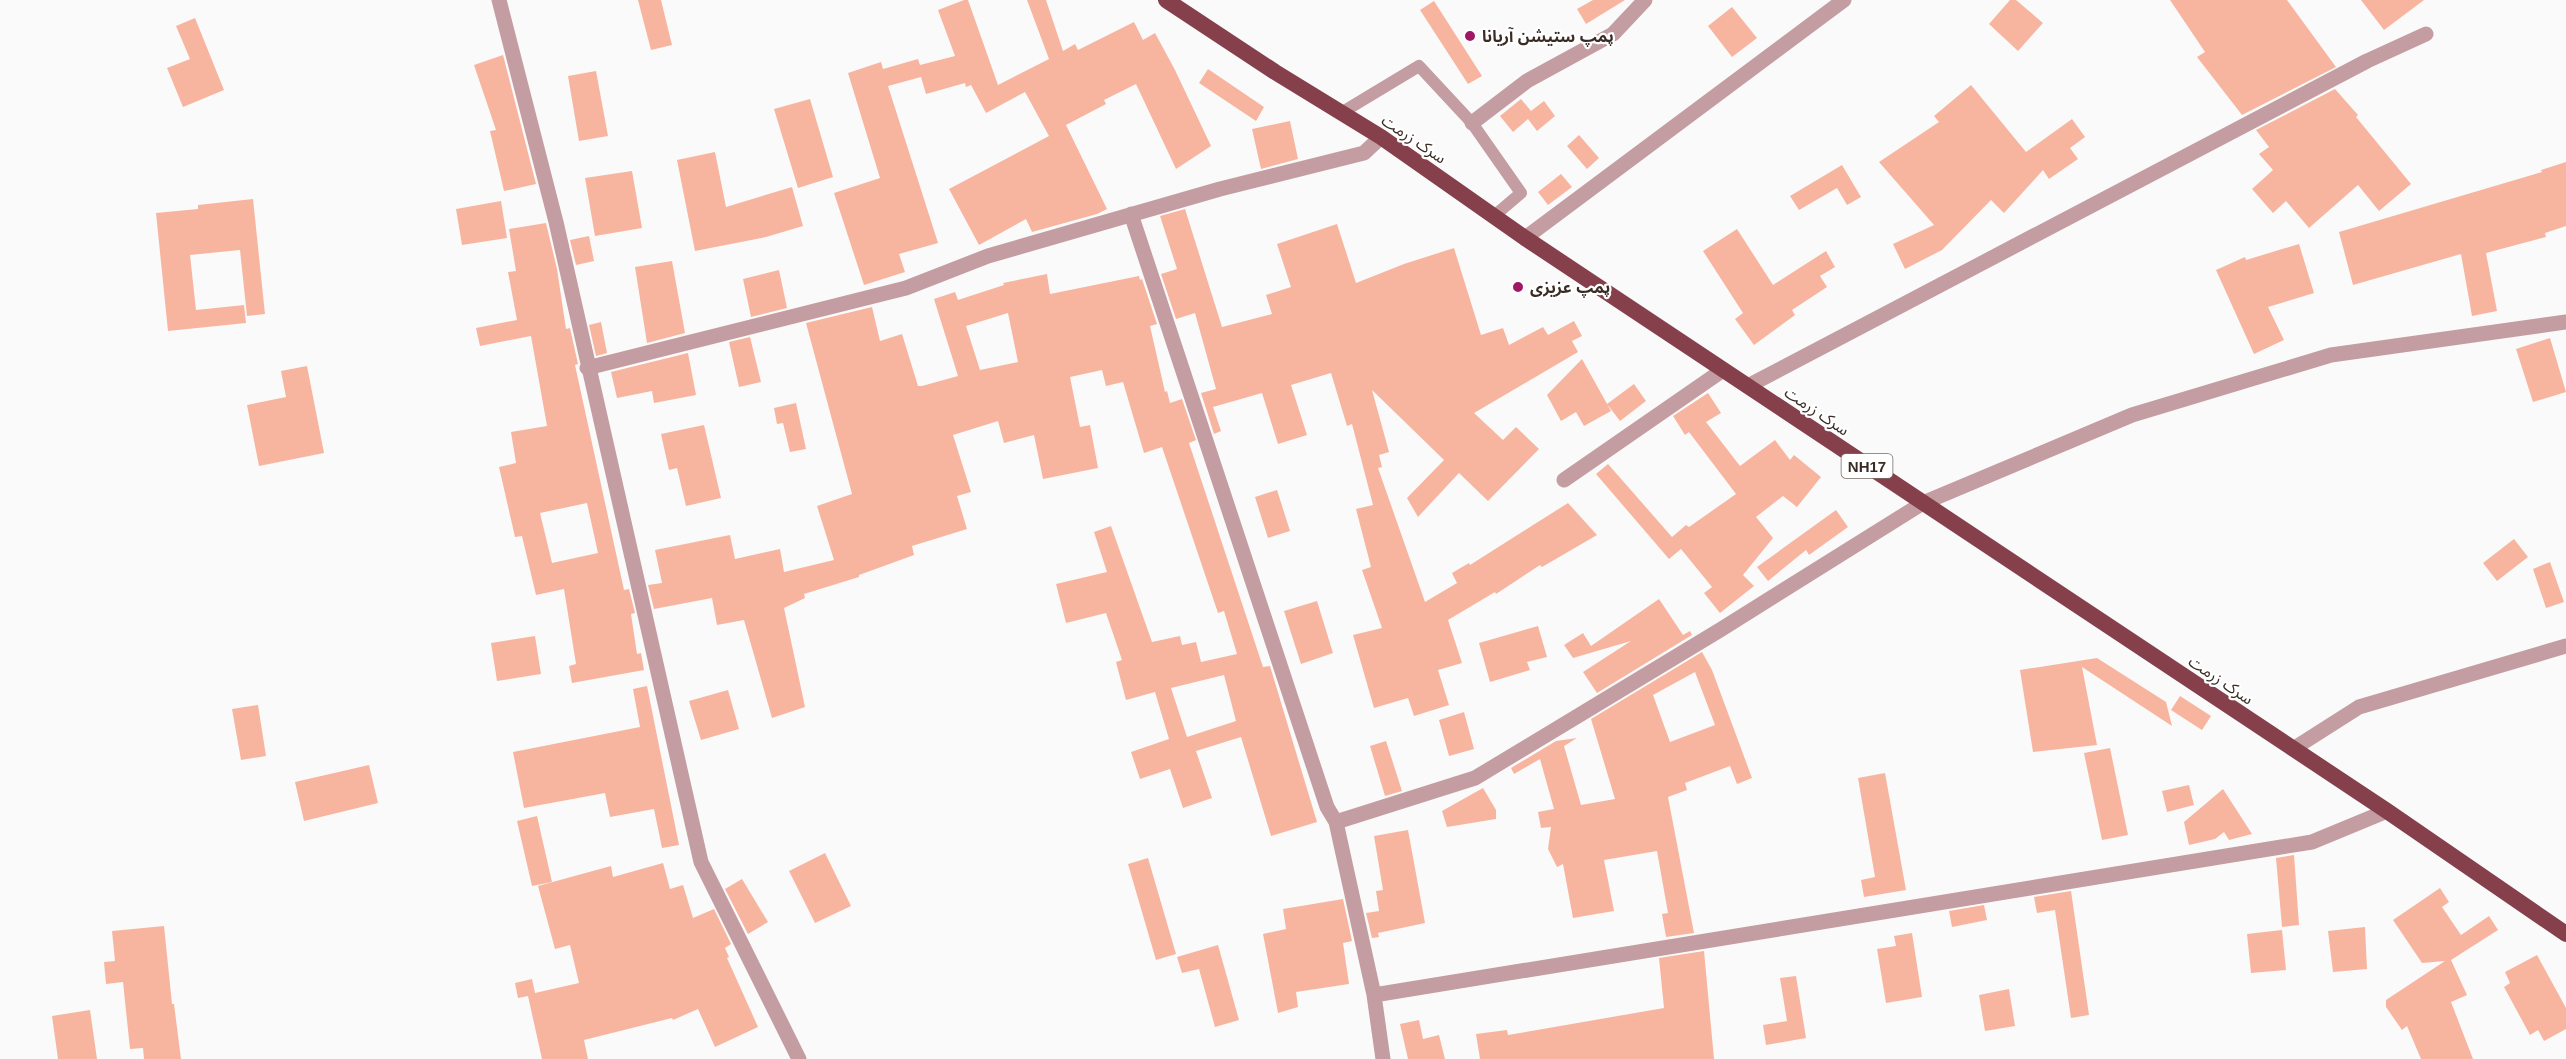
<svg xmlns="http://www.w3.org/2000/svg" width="2566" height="1059" font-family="Arial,'Noto Sans Arabic',sans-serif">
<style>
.building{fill:#f7b5a0;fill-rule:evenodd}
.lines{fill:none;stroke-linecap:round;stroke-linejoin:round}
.service{stroke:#c39da1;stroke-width:12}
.minor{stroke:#c39da1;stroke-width:15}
.trunk{stroke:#85404c;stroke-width:16}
.poi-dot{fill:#9f1765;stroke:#fff;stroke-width:2}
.labels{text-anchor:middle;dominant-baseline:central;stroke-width:4.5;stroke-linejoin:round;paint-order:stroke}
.shield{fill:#fff;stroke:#756b66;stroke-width:1.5}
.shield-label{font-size:15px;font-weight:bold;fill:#3a2b25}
.poi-label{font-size:16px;font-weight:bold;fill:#3a2b25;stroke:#fff;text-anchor:start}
.street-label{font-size:16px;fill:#3a2b25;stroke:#fff}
</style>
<rect width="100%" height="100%" fill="#fafafa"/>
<path class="building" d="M638,0H661L672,45L651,50Z
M964,0H968L998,85L1049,59L1027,0H1046L1063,51L1075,44L1078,50L1134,22L1143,40L1155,33L1175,70L1211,146L1176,169L1136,84L1104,100L1106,104L1066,125L1107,209L1097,214L1032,232L1026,219L979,245L949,189L1049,136L1025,92L986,113L971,85L966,87L965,83L926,94L921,77L888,86L938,243L899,254L905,272L864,285L834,193L880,178L848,73L881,62L883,69L918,59L920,65L955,56L938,10Z
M1593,0H1625L1586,24L1577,9Z
M2010,0H2016L2043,23L2018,51L1989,24Z
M2170,0H2287L2336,67L2242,115L2197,57L2205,52Z
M2361,0H2424L2384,30Z
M1434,1L1482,76L1468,84L1420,10Z
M1732,7L1757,38L1732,57L1708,26Z
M195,18L224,90L183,107L167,68L190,59L176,26Z
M503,55L536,184L504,191L490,131L496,130L474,65Z
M1208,69L1264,107L1256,121L1199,83Z
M596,71L608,136L579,141L568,76Z
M1971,85L2026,152L2072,119L2085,137L2070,148L2078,159L2049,179L2043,170L2004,213L1991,200L1942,250L1905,269L1893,244L1934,225L1879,162L1939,122L1934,116Z
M2335,89L2358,115L2356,117L2411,184L2379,211L2358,185L2309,228L2286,201L2273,213L2252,189L2273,170L2259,154L2269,147L2256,130Z
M810,99L833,177L798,188L774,109Z
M1521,99L1531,111L1544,101L1555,116L1537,131L1528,119L1513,132L1500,116Z
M1290,121L1298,159L1261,169L1252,129Z
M1579,135L1599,158L1587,169L1567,146Z
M715,152L726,207L792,187L803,226L766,237L695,251L677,160Z
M2566,162V226L2545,233L2546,237L2486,253L2497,311L2472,316L2461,254L2353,285L2339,232L2542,172L2541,170Z
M1842,165L1861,197L1847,205L1837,188L1799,210L1790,196Z
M632,171L642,228L595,236L585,178Z
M1561,174L1572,187L1548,205L1538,192Z
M253,199L265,314L247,316L240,250L190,255L196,310L244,305L246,323L168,331L156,213L198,209V205Z
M501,201L507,238L462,245L456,209Z
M1185,209L1222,327L1272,314L1266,295L1291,287L1277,244L1337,224L1356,283L1404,264L1454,248L1481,335L1503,328L1509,345L1543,327L1548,335L1574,321L1582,336L1572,341L1578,352L1474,413L1503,440L1516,427L1539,449L1488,501L1459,473L1418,517L1407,498L1444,460L1372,390L1389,452L1379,455L1382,467L1378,468L1425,602L1457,583L1452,573L1469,563L1470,565L1568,503L1597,535L1542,567L1540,565L1496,594L1495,592L1448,620L1462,663L1438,670L1449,705L1414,716L1408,698L1374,708L1353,635L1382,628L1362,570L1371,567L1356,509L1373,505L1352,424L1347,426L1331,373L1291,385L1307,435L1278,444L1262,393L1213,407L1221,431L1214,434L1201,393L1216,389L1195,313L1176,319L1161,274L1177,269L1160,216Z
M546,223L557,269L566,329L570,328L578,364L575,365L624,590L629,589L635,613L631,614L637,654L641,653L644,670L572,683L569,666L576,664L564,589L536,595L522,536L515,537L499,467L516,463L511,432L547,426L531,336L480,346L476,328L517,320L508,272L516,271L509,229ZM587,503L598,553L552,563L540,513Z
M1737,229L1773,285L1826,251L1835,267L1820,276L1827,287L1792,310L1795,315L1754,345L1735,319L1743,313L1703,251Z
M589,236L594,261L576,265L570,240Z
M2299,244L2314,293L2268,307L2284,340L2254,354L2216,270L2245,257L2246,260Z
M672,261L685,333L647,343L635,267Z
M779,270L787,308L751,317L743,279Z
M1047,274L1050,294L1139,276L1140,280L1142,279L1157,324L1150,326L1165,392L1167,391L1170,403L1182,399L1196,440L1189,443L1263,667L1270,666L1317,822L1271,836L1241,737L1196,751L1212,798L1183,808L1170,769L1140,779L1131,752L1169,739L1155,692L1126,700L1116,662L1122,660L1106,613L1066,623L1056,584L1107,572L1094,532L1111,526L1152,642L1180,636L1182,645L1196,642L1201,662L1237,654L1224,611L1218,613L1162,447L1144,453L1123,382L1106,386L1102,370L1070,377L1080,427L1090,425L1098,468L1043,479L1034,435L1004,443L998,421L953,435L971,492L957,496L967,529L912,546L914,555L859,575V577L804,594L805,598L784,608L805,707L772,718L744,620L717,625L712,598L654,609L648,585L662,583L655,550L730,535L735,559L780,549L784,572L834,560L817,506L852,494L806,323L872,307L880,341L902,334L918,386H922L958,376L934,299L955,292L958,300L1004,285L1003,283ZM1008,313L1018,362L980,370L966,326ZM1224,675L1236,721L1187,737L1171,688Z
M601,322L607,353L596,356L589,325Z
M750,337L761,382L739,387L729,342Z
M2550,338L2566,392L2533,402L2516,349Z
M688,353L696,395L654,403L652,391L617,398L611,372Z
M1582,359L1611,411L1584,426L1576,412L1561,421L1547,395Z
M307,366L324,453L259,466L247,405L286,397L281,371Z
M1634,384L1646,401L1620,421L1607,404Z
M1708,393L1721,413L1706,422L1740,466L1775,440L1790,460L1794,455L1821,477L1797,507L1783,496L1756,517L1773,538L1743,575L1754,586L1720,613L1704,593L1712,587L1681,549L1669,559L1596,474L1608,464L1672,537L1686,525L1689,527L1736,494L1689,432L1685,435L1673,416Z
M796,403L806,449L790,452L783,423L777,424L774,408Z
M704,425L721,498L686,506L677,468L669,470L661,434Z
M1277,490L1290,531L1268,538L1255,497Z
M1836,510L1848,527L1809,555L1806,550L1768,581L1757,567Z
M2514,539L2528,557L2497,581L2483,563Z
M2550,562L2564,602L2546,608L2533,569Z
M1659,599L1683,635L1690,631L1692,635L1597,693L1583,672L1631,641L1573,658L1564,645L1583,633L1591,646Z
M1317,601L1333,653L1301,664L1284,611Z
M1538,626L1547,657L1527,662L1530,670L1490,682L1479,643Z
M535,636L541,674L497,681L491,643Z
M1702,652L1712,670L1752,778L1737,784L1730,766L1685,783L1687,790L1668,797L1694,933L1666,937L1662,914L1668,913L1657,851L1604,860L1614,911L1573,918L1563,864L1557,867L1548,849L1551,827L1541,828L1538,812L1554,809L1540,759L1514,774L1511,768L1556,741L1577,738L1564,746L1581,805L1615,799L1591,719ZM1695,672L1715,725L1670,742L1653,695Z
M2097,658L2166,702L2172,726L2082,667L2097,745L2033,752L2020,670Z
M647,686L679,845L662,848L654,809L610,817L605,793L524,808L513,752L640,727L633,689Z
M728,690L739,729L701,740L689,701Z
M2180,696L2211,716L2202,730L2171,710Z
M258,705L266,756L241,760L232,709Z
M1464,712L1474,749L1449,756L1439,720Z
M1386,741L1402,791L1385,796L1370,746Z
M2110,748L2128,835L2102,840L2084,753Z
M369,765L378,803L304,821L295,782Z
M1885,773L1906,890L1864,897L1861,880L1875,877L1858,778Z
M2189,785L2194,805L2167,812L2162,791Z
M1483,788L1496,810V819L1447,827L1442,811Z
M2223,789L2252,834L2229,840L2224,832L2215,839L2189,845L2184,822Z
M537,816L552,882L532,886L517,821Z
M1408,830L1425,923L1378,933L1379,937L1372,938L1366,913L1379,911L1376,891L1383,890L1374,836Z
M825,853L851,906L815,923L789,871Z
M2294,855L2299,925L2282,927L2276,858Z
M1148,858L1176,954L1156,960L1128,864Z
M663,863L670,889L683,885L693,918L714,909L731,944L725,948L729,957L727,958L758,1027L715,1047L698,1009L673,1020L672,1018L584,1040L588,1059H542L528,996L518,998L515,983L532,979L535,993L579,983L570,945L555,949L538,886L611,866L613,877Z
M742,879L768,922L748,934L725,889Z
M2440,888L2449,902L2442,907L2461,935L2489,916L2498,930L2451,960L2467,995L2451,1002L2473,1059H2421L2407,1026L2402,1030L2386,1007V1000L2445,961L2422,963L2393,920Z
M2071,891L2089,1015L2071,1018L2055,910L2037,913L2034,897Z
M1343,899L1352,941L1343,943L1349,984L1296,992L1298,1007L1278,1013L1263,934L1286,929L1283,909Z
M1984,905L1987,920L1952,927L1949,911Z
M164,926L172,1004H174L181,1059H144L143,1048L130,1049L123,982L106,984L104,962L115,961L112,931Z
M2365,927L2367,969L2333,972L2328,931Z
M2282,930L2286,970L2251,973L2247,934Z
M1912,933L1922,997L1886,1003L1877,949L1896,946L1894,936Z
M1218,945L1239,1020L1215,1027L1199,969L1182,973L1177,957Z
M1704,951L1714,1059H1480L1476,1034L1507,1030L1508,1035L1664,1008L1659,958Z
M2537,955L2566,1008V1029L2544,1041L2538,1030L2530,1035L2504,987L2510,983L2505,972Z
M1796,976L1806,1038L1766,1045L1763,1025L1787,1021L1780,978Z
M2009,989L2015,1026L1985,1031L1979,995Z
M90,1010L97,1059H58L52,1016Z
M1419,1020L1423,1039L1439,1035L1445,1059H1408L1400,1024Z"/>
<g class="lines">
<path class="service" d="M1341,113L1419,66L1472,123L1521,193L1494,216"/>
<path class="minor" d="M499,0L556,222L701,862L799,1059
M1472,123L1527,81L1613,34L1645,0
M1131,214L1327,807L1336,822L1374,995L1383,1059
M1525,238L1844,0
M587,368L906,288L988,256L1220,189L1364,153L1381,137
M1748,386L2367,61L2426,34
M1564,480L1723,370
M2293,749L2359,707L2566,646
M1336,822L1475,778L1720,630L1923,503L2132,415L2331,355L2566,322
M1374,995L2312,842L2387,811"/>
<path class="trunk" d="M1166,0L1275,72L1381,137L1525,238L2387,811L2566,934"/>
</g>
<g class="poi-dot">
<circle cx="1470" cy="36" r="6"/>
<circle cx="1518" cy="287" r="6"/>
</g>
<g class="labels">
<rect class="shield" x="1841.5" y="454" width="51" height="24" rx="4.5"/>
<g class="shield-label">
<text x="1867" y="466">NH17</text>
</g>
<g class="poi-label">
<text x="1482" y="36">پمپ ستیشن آریانا</text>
<text x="1530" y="287">پمپ عزیزی</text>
</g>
<g class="street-label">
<text transform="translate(1414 139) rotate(34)">سرک زرمت</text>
<text transform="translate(1817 411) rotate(34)">سرک زرمت</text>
<text transform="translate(2221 680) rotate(34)">سرک زرمت</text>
</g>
</g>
</svg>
